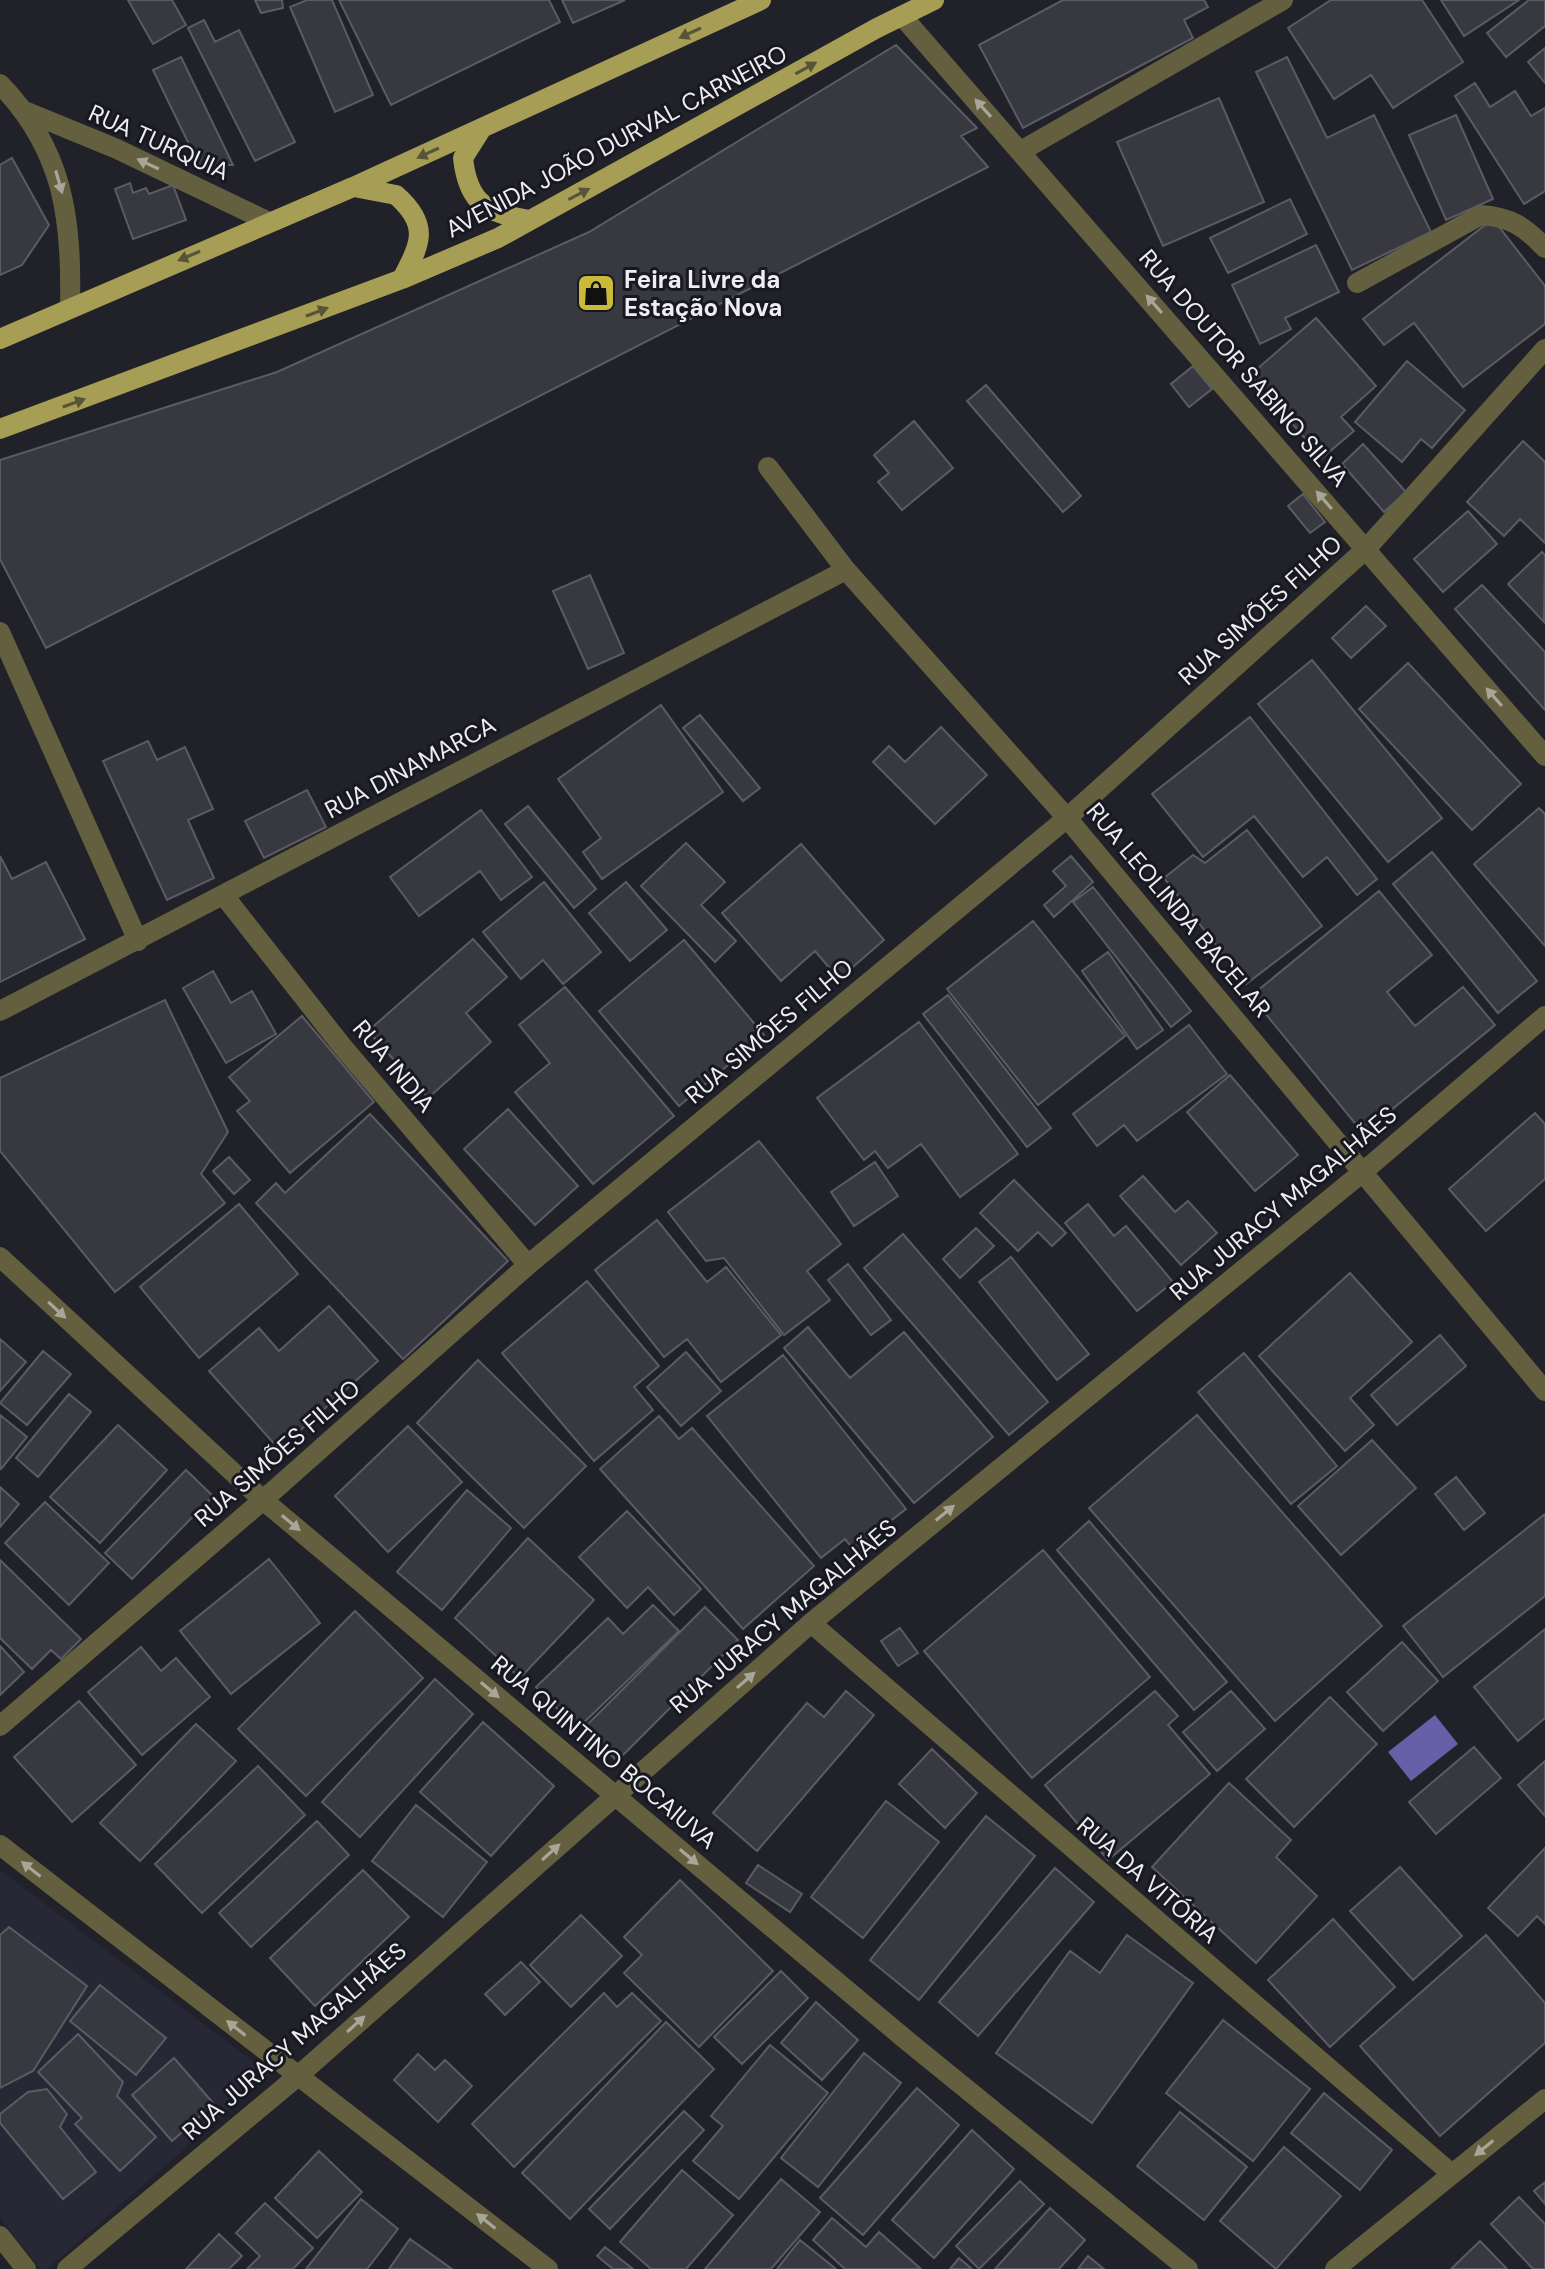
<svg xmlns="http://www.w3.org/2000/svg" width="1545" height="2269" font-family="'DM Sans',sans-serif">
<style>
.built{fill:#282735}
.water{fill:#6660a8}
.building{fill:#383841;stroke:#5b5b64;stroke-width:2}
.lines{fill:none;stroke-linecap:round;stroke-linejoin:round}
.minor{stroke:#64603f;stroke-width:20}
.major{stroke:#a79e55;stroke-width:20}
.oneway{fill:#585438}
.oneway2{fill:#a8a698}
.labels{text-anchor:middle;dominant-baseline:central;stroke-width:6;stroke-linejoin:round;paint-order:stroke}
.street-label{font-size:24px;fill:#ededf2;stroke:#181820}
.poi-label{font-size:24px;font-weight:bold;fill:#ededf2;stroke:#181820;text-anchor:start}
</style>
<rect width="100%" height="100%" fill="#212129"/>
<path class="built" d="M0,1870L270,2074L47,2269H40L0,2218Z"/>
<path class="water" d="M1435,1715L1458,1744L1411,1781L1388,1752Z"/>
<path class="building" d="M128,0H172L186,25L153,44Z
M255,0H282L283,8L261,13Z
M307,0H332L373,95L335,112L290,7Z
M339,0H549L560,22L391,105Z
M562,0H625L573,23Z
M1063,0H1204L1208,7L1184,20L1193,38L1023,128L979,45Z
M1331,0H1422L1463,62L1393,108L1371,75L1334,99L1288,28Z
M1441,0H1519L1464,36Z
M1529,0H1545V26L1506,57L1487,33Z
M204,20L215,42L239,30L295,142L255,161L188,28Z
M896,45L977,128L961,136L988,167L46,648L0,559V460L277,372L589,232Z
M1545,48V83L1528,62Z
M181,57L233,165H199L153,70Z
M1287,57L1327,138L1374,115L1431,232L1352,270L1256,72Z
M1475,83L1490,107L1515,91L1531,116L1545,108V191L1524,204L1455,96Z
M1219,98L1264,202L1163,246L1117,142Z
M1456,115L1493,199L1446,220L1409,135Z
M12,158L49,225L22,265L0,275V165Z
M130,183L133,193L146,188L149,194L173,185L186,220L133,239L115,189Z
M1290,199L1307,234L1228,273L1210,238Z
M1493,219L1545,286V324L1463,387L1414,323L1384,345L1363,319Z
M1316,245L1339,292L1285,318L1291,329L1260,344L1232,285Z
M1316,318L1376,386L1341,417L1354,431L1322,458L1250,375Z
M1407,361L1465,410L1432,448L1421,439L1402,462L1355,422Z
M1193,366L1212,389L1189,407L1171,384Z
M986,385L1081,496L1063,512L967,401Z
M914,421L953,468L902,510L878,482L889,473L874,455Z
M1523,441L1545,462V543L1520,519L1504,536L1467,502Z
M1363,444L1406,492L1384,512L1342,464Z
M1303,494L1325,522L1310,533L1288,506Z
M1468,511L1497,544L1443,592L1414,559Z
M1542,552L1545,555L1544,622L1508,584Z
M590,575L624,653L588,669L553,591Z
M1482,585L1545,652V710L1455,609Z
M1366,606L1386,626L1351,658L1332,638Z
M1312,660L1442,818L1388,862L1258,704Z
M1408,663L1521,784L1472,830L1359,709Z
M661,705L723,792L602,879L583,852L601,838L558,779Z
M700,715L760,788L743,801L683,728Z
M1250,717L1377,879L1357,895L1327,857L1303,877L1254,816L1203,857L1152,794Z
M941,727L987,775L935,824L873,762L889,746L905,762Z
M148,741L157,760L185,747L213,809L188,820L214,878L167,900L103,761Z
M307,790L326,827L264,858L245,821Z
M528,806L596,889L574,908L505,824Z
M1539,808L1545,814V946L1474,864Z
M481,810L532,877L501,900L480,871L419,916L390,877Z
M1247,830L1322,926L1246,984L1164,878L1193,855L1205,863Z
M686,843L725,882L701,905L736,941L715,962L641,886Z
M801,844L884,940L839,979L815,951L781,981L722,913Z
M1432,852L1537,981L1498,1013L1393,884Z
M0,856L12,879L46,862L85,939L0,982Z
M1071,856L1093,882L1054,917L1044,905L1066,886L1053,871Z
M544,882L601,952L563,984L543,960L521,979L483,932Z
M626,882L667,930L630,961L589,913Z
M1093,887L1191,1011L1171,1027L1073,902Z
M1379,891L1432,955L1387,992L1415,1026L1463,987L1495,1025L1363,1133L1251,996Z
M1033,921L1125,1036L1038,1105L947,989Z
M473,939L507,977L466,1013L491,1042L428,1098L368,1031Z
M684,940L764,1035L679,1106L599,1011Z
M1108,952L1163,1030L1137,1049L1082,971Z
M213,971L231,1003L252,991L276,1034L226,1063L183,988Z
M565,987L674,1116L593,1184L515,1092L550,1063L519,1025Z
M948,995L1051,1128L1027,1147L923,1014Z
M165,1000L228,1132L201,1174L225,1203L115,1292L0,1151V1078Z
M302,1016L374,1102L290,1173L237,1111L250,1101L229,1077Z
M919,1022L1018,1154L960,1197L921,1144L888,1168L875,1151L864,1160L817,1098Z
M1189,1025L1227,1074L1137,1141L1124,1125L1097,1146L1073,1114Z
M1230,1075L1298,1155L1255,1191L1187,1112Z
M508,1109L578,1186L535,1225L464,1149Z
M1535,1113L1545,1124V1179L1486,1231L1449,1189Z
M370,1114L508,1261L403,1359L256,1203L276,1183L285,1193Z
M759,1141L841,1244L807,1271L830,1300L784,1335L724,1258L706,1261L668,1212Z
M229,1157L250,1180L234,1194L213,1171Z
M875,1162L898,1196L854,1226L831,1192Z
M1143,1176L1175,1212L1188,1201L1217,1233L1181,1265L1120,1196Z
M1014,1180L1066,1233L1052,1246L1038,1232L1018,1251L980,1213Z
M239,1204L298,1274L199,1358L140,1287Z
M1088,1204L1114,1236L1126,1226L1173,1282L1137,1311L1065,1223Z
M657,1220L707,1282L726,1267L781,1335L721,1382L687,1339L664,1357L595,1270Z
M976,1228L994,1246L960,1278L943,1259Z
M903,1234L1048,1402L1009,1435L864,1268Z
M1011,1257L1089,1354L1057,1380L979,1282Z
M848,1264L891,1320L871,1335L828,1280Z
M1350,1273L1412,1342L1350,1398L1374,1425L1345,1451L1259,1356Z
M587,1281L659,1366L634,1387L653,1410L594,1461L502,1353Z
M329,1306L378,1361L279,1449L209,1371L259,1328L279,1351Z
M808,1327L850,1378L904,1332L993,1437L914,1503L784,1348Z
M1440,1335L1466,1366L1397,1425L1371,1395Z
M0,1339L26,1362L0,1391Z
M43,1351L71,1374L27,1425L0,1403Z
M686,1352L721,1391L681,1426L647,1387Z
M1244,1353L1337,1466L1291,1504L1198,1392Z
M783,1355L906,1509L884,1526L886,1535L859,1556L845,1539L821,1558L707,1416Z
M478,1360L586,1466L524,1528L417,1423Z
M69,1394L91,1412L38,1477L16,1458Z
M0,1415L27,1437L1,1469L0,1468Z
M1197,1415L1382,1626L1275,1721L1089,1508Z
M659,1416L679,1439L692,1428L814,1566L743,1629L600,1469Z
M118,1425L167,1470L100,1543L50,1497Z
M408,1426L462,1482L388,1552L335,1496Z
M1372,1440L1416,1488L1341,1555L1298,1506Z
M186,1470L213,1496L132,1579L105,1553Z
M1456,1477L1485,1513L1464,1530L1435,1494Z
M0,1487L19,1504L0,1527Z
M467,1490L511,1528L442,1610L397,1572Z
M45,1502L109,1563L69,1605L5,1543Z
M627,1511L701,1589L674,1615L648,1587L627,1608L579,1557Z
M1545,1514V1596L1443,1677L1403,1626Z
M1089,1521L1227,1682L1194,1710L1057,1550Z
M528,1538L594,1600L520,1678L455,1618Z
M1043,1550L1150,1677L1032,1778L924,1651Z
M269,1559L320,1623L231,1694L180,1631Z
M0,1560L81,1639L61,1659L51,1650L32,1669L0,1638Z
M653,1605L679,1631L577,1729L536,1687L608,1618L623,1634Z
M705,1607L738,1640L617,1761L584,1728Z
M355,1611L423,1678L306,1796L238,1729Z
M900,1628L918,1653L898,1666L881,1641Z
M1545,1629V1718L1518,1741L1474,1687Z
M1402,1642L1438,1681L1383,1731L1347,1692Z
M0,1646L24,1672L0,1695Z
M141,1647L161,1671L176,1658L210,1697L142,1755L88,1692Z
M435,1679L473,1714L360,1837L322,1802Z
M846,1691L874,1715L757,1851L713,1813L807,1703L824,1717Z
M1155,1691L1178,1716L1168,1725L1210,1774L1108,1860L1045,1785Z
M1231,1691L1265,1729L1217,1771L1183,1732Z
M1330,1697L1377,1744L1294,1827L1246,1779Z
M79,1701L136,1765L72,1822L14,1757Z
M483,1722L554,1786L491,1856L420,1792Z
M196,1724L236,1761L140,1861L100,1823Z
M1474,1747L1501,1778L1436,1834L1409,1802Z
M932,1749L977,1793L945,1828L899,1784Z
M1545,1761V1816L1518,1785Z
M258,1766L305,1815L202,1913L155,1864Z
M1229,1783L1291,1840L1276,1857L1317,1896L1256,1963L1152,1867Z
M886,1801L939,1842L863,1938L811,1897Z
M416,1805L487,1862L443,1917L372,1861Z
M986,1816L1035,1856L919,2000L870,1960Z
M317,1821L349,1855L251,1947L219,1913Z
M1545,1848V1924L1537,1916L1518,1936L1488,1908Z
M758,1865L802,1894L790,1912L746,1883Z
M1400,1867L1462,1936L1413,1980L1350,1911Z
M1055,1868L1094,1902L978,2036L939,2002Z
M363,1870L409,1917L315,2006L270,1958Z
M680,1880L773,1971L699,2047L624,1973L642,1955L624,1937Z
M581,1915L622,1956L571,2007L530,1965Z
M1333,1919L1395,1987L1330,2047L1268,1980Z
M9,1927L87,1986L33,2071L0,2088V1935Z
M1127,1935L1193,1983L1092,2123L996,2053L1070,1951L1100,1973Z
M1486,1935L1545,2003V2043L1440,2136L1360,2046Z
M521,1962L540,1982L505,2015L485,1994Z
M781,1971L808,1998L742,2064L714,2037Z
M100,1985L166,2038L136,2075L70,2021Z
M604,1993L617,2007L632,1993L661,2021L514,2167L472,2124Z
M816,2002L858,2040L822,2080L781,2043Z
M1223,2020L1310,2089L1253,2161L1166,2093Z
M666,2022L714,2069L570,2219L522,2173Z
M78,2034L123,2082L117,2096L156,2137L120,2171L75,2124L82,2118L38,2072Z
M770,2045L828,2093L739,2199L693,2161L723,2126L711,2116Z
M864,2053L901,2083L818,2187L781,2158Z
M418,2054L435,2070L445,2060L472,2086L438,2122L394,2080Z
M174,2058L214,2104L172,2141L132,2095Z
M917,2088L959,2125L863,2235L820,2198Z
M47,2089L67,2114L60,2127L96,2172L63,2199L0,2123V2114L28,2092Z
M1324,2093L1392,2150L1360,2190L1291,2133Z
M684,2111L704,2130L610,2229L589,2209Z
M1180,2112L1247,2167L1204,2220L1137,2166Z
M972,2130L1014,2169L934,2258L892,2220Z
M1284,2147L1341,2196L1276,2269L1220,2221Z
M319,2151L362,2192L317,2238L275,2198Z
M682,2170L733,2215L686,2269H651L620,2242Z
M781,2179L820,2212L771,2269H705Z
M1020,2181L1044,2204L979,2269L956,2246Z
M1545,2182V2204L1534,2191Z
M1519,2197L1545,2224V2269H1533L1491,2224Z
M361,2199L398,2229L367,2269H306Z
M265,2203L313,2248L293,2269H247L260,2256L236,2233Z
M1050,2208L1085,2240L1059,2269H995Z
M832,2218L866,2247L879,2232L921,2269H845L813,2240Z
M219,2234L242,2256L229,2269H186Z
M410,2239L452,2269H389Z
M800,2240L836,2269H777Z
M1480,2241L1507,2269H1451Z
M605,2247L633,2269H613L597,2256Z
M1088,2256L1104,2269H1078Z
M959,2258L972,2269H950Z"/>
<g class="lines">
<path class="minor" d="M902,16L1545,756
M0,84C64,150 72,219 70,307
M27,112L117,149L269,222
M1021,151L1283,0
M1357,283L1481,215C1511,217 1525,227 1545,248
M768,467L846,570L1067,818L1545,1391
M0,632L138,941
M225,897L342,1046L528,1265
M0,1011L846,570
M0,1257L263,1500L905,2039L1188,2269
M811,1623L1452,2174
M0,1726L263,1500L528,1265L1067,818L1366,549L1545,349
M0,1845L548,2269
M0,2236L26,2269
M67,2269L298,2076L811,1623L1364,1171L1545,1016
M1335,2269L1545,2099"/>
<path class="major" d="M482,128L463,158C468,205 488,213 530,220
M354,187L396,195C430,225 421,243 402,279
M0,339L353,187L761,0
M0,429L402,279L498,238L877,28L934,0"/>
</g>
<defs><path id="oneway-solid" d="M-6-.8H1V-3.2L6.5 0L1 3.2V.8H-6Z" transform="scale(2)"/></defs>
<g class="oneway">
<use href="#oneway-solid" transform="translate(690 33) rotate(155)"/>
<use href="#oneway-solid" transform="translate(806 68) rotate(-29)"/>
<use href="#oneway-solid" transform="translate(428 153) rotate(155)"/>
<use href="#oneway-solid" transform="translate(579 194) rotate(-28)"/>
<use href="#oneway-solid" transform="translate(189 256) rotate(157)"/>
<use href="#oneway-solid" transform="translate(317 312) rotate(-21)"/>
<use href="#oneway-solid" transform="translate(74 403) rotate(-20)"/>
</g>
<g class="oneway2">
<use href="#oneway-solid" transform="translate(983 108) rotate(-132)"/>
<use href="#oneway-solid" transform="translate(148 164) rotate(-155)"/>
<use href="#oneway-solid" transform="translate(59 182) rotate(74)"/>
<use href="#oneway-solid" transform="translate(1154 304) rotate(-131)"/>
<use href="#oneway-solid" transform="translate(1324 500) rotate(-131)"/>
<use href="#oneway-solid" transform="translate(1494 697) rotate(-131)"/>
<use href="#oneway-solid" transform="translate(57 1310) rotate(43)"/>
<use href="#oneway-solid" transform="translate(945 1513) rotate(-39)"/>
<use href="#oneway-solid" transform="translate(291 1523) rotate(40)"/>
<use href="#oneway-solid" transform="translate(746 1680) rotate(-41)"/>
<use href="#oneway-solid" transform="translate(490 1690) rotate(40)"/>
<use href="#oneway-solid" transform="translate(551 1852) rotate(-42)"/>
<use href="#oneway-solid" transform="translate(689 1857) rotate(40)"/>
<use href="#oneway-solid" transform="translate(31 1869) rotate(-142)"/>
<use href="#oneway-solid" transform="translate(356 2024) rotate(-42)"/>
<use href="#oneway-solid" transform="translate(236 2028) rotate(-142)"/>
<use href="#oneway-solid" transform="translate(1484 2148) rotate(141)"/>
<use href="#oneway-solid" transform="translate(486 2221) rotate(-142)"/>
</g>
<defs>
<g id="shop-square" transform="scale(2)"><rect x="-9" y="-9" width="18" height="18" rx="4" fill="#caba3a" stroke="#181820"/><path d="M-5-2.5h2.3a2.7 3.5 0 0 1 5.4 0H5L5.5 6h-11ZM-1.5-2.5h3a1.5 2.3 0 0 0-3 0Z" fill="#111"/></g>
</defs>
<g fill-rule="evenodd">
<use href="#shop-square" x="596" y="293"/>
</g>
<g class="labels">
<g class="street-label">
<text transform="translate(616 141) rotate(-28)">AVENIDA JOÃO DURVAL CARNEIRO</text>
<text transform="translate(159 142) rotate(24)">RUA TURQUIA</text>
<text transform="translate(1244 368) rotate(49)">RUA DOUTOR SABINO SILVA</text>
<text transform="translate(1260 610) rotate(-42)">RUA SIMÕES FILHO</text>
<text transform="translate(410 767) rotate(-28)">RUA DINAMARCA</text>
<text transform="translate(1179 910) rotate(50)">RUA LEOLINDA BACELAR</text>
<text transform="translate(769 1031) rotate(-40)">RUA SIMÕES FILHO</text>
<text transform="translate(394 1066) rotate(50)">RUA INDIA</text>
<text transform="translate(1283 1203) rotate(-40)">RUA JURACY MAGALHÃES</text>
<text transform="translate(277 1453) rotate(-41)">RUA SIMÕES FILHO</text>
<text transform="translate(783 1616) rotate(-40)">RUA JURACY MAGALHÃES</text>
<text transform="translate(604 1752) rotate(40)">RUA QUINTINO BOCAIUVA</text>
<text transform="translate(1148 1880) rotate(41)">RUA DA VITÓRIA</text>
<text transform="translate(294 2041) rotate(-41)">RUA JURACY MAGALHÃES</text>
</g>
<g class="poi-label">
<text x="624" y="279">Feira Livre da<tspan x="624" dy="28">Estação Nova</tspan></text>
</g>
</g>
</svg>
